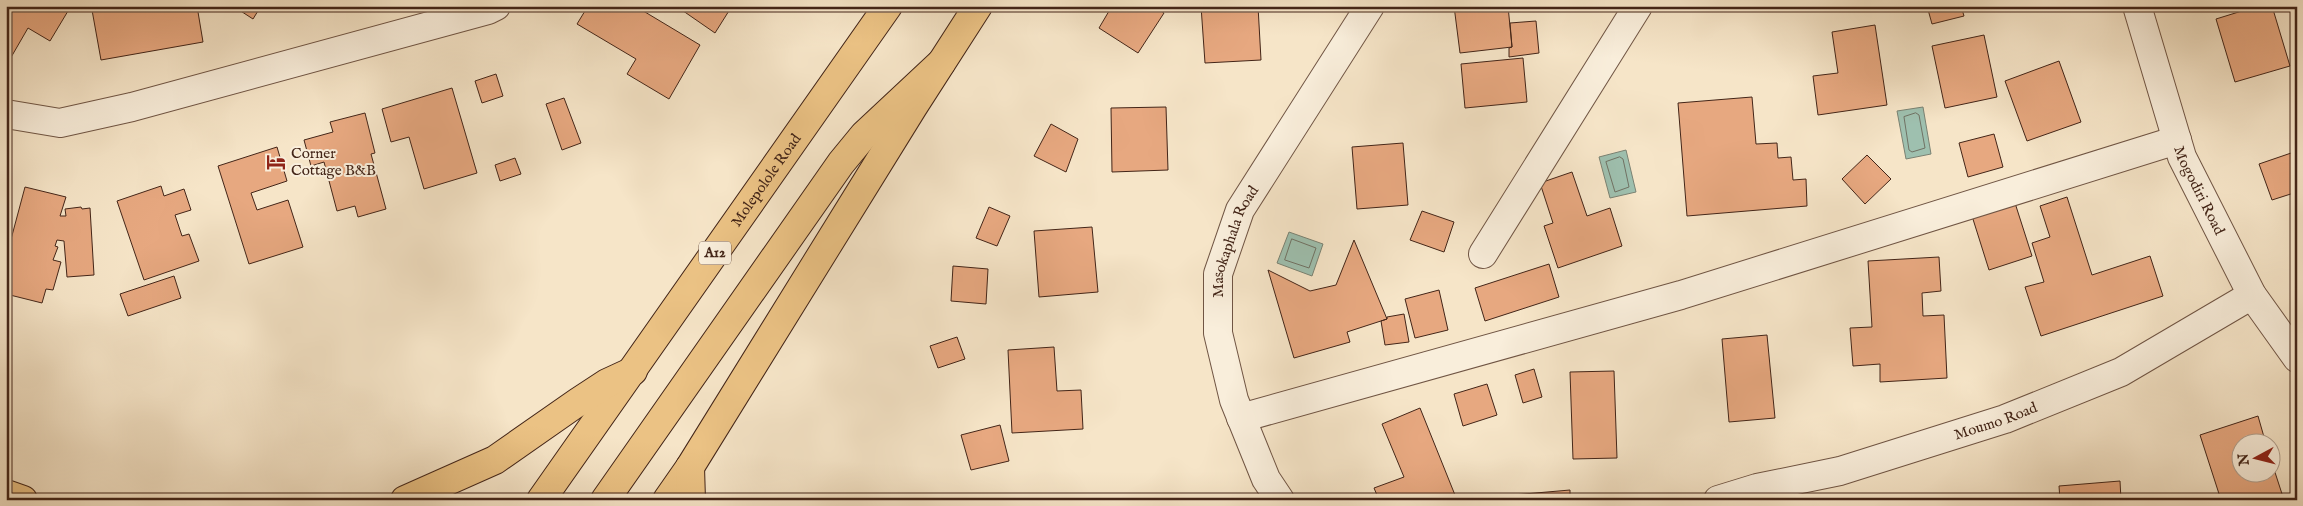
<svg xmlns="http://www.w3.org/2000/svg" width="2303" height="506" font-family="'IM FELL English',serif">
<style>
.water{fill:#9ec0af;stroke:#7a8273}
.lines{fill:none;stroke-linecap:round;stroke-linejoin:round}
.shore{stroke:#707264;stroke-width:1}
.building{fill:#e7a880;stroke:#432518}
.street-casing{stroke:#705544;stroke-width:30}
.primary-casing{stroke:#432518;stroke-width:30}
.highway-casing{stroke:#432518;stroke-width:30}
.street{stroke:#f9eedb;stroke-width:28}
.primary{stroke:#ebc284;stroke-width:28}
.highway{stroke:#ebc284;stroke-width:28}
.labels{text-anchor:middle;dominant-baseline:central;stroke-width:4;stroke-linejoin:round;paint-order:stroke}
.shield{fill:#f9eedb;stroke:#7a6152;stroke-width:1}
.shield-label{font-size:14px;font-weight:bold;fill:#432518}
.poi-label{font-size:15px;fill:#432518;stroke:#f9eedb;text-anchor:start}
.street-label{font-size:15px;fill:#432518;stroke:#f9eedb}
</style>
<rect width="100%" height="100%" fill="#f6e5c8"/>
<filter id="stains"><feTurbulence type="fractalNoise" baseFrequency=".004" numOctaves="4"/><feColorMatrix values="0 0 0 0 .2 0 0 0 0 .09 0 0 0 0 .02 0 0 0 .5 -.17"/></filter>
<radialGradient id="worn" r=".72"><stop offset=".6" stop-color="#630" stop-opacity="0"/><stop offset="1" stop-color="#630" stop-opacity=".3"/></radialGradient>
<path class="water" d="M1923,107L1931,154L1906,159L1897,111Z
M1626,150L1636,192L1610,198L1599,157Z
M1289,232L1323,244L1312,276L1277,263Z"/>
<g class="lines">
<path class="shore" d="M1916,113L1919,115L1925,148L1912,152L1909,150L1904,117Z
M1620,157L1623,159L1629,187L1615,192L1606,162Z
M1292,239L1316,248L1309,268L1285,260Z"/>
</g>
<path class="building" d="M6,6H60L68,11L50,41L28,28L6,66Z
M115,6H197L203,42L101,60L92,10Z
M233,6H261L253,19Z
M588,6H635L700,45L669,99L627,74L636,59L577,24Z
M676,6H732L715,33Z
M1112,6H1154L1164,13L1138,53L1099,28Z
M1201,6H1258L1261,60L1205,63Z
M1454,6H1508L1512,47L1460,53Z
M1927,6H1961L1964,16L1932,24Z
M2258,6H2272L2290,66L2235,82L2216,19Z
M1536,21L1539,53L1509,57V48L1512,47L1510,23Z
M1875,25L1887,105L1818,115L1813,76L1838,73L1832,32Z
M1984,35L1997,97L1945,108L1932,46Z
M1523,58L1527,102L1465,108L1461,64Z
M2059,61L2081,122L2027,141L2005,81Z
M496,74L503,96L482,103L475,81Z
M452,88L477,173L424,189L409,137L391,142L382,109Z
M1752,97L1756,144L1777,143L1778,158L1791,157L1793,180L1806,179L1807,206L1687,216L1678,103Z
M564,98L581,143L562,150L546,104Z
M1166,107L1168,170L1112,172L1111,108Z
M365,113L375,153L371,154L386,209L358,217L355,206L337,211L324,162L311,166L304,140L333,132L330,122Z
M1051,124L1078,139L1066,172L1034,156Z
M1994,134L2003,167L1968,177L1959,143Z
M1403,143L1408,205L1357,209L1352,147Z
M277,147L287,181L251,193L257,210L288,200L303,247L249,264L218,166Z
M2297,151V192L2272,200L2259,164Z
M1867,155L1891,179L1865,204L1842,179Z
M515,158L521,174L500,181L495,165Z
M1572,172L1587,216L1610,208L1622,246L1558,268L1544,226L1553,223L1540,183Z
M161,186L164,196L184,189L191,210L175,215L182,236L189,234L199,261L144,280L117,201Z
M25,187L66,197L60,216H66L65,209L81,207L82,209L90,208L94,275L67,277L64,241L57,240L55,246L58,247L53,260L61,262L53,290L46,289L42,303L6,294V258Z
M2067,197L2092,275L2150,256L2163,296L2041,336L2025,287L2044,282L2032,243L2050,237L2040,206Z
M2015,203L2032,256L1989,270L1972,216Z
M989,207L1010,216L997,246L976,238Z
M1422,211L1454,222L1444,252L1410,240Z
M1092,227L1098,292L1039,297L1034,231Z
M1354,240L1387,319L1347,332L1350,342L1294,358L1268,270L1310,291L1336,285Z
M1939,257L1941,291L1922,293L1923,316L1944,315L1947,378L1880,382V364L1853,366L1850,328L1872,327L1868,261Z
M1549,264L1559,297L1485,321L1475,288Z
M953,266L988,269L986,304L951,301Z
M174,276L181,298L128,316L120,294Z
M1439,290L1448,330L1415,338L1405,299Z
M1404,314L1409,342L1385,345L1381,321L1387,319V317Z
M1767,335L1775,418L1729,422L1722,339Z
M957,337L965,359L938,368L930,346Z
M1054,347L1057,391L1081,390L1083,429L1012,433L1008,350Z
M1534,369L1542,397L1523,403L1515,375Z
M1614,371L1617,458L1573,459L1570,372Z
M1487,384L1497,415L1463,426L1454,394Z
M1420,408L1457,500H1379L1374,488L1404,477L1382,424Z
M2258,416L2266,444H2240V474H2270V457L2284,500H2221L2200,435Z
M1000,425L1009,461L971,470L961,435Z
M2120,481L2121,500H2060L2059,486Z
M1570,490V500H1513V495Z"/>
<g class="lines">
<g class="street-casing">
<g id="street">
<path id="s1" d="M2137,6L2182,157L2252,295L2297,358"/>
<path d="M6,114L60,123L132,107L488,10L496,6"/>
<path d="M1483,254L1638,6"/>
<path d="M1241,418L1681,295L2177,140"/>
<path id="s2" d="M1280,500L1266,479L1234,400L1218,333V274L1240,210L1370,6"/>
<path id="s3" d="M1718,500L1757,488L1840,471L2005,419L2121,372L2252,295"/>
</g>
</g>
<g class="primary-casing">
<g id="primary">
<path id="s4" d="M541,500L888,6"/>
<path d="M667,500L690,467L913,107L978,6"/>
</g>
</g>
<g class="highway-casing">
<path id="highway" d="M690,467L691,500
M6,494L23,500
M405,500L495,460L578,402L607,383L633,371
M605,500L841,163L864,135L941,63"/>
</g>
<use href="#street" class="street"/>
<use href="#primary" class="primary"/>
<use href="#highway" class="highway"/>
</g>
<defs>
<g id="hotel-bare" transform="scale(1.5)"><path d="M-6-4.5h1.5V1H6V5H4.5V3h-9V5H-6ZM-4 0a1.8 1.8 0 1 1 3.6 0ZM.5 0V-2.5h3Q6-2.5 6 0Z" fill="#8f2418" stroke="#f9eedb" stroke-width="2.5" paint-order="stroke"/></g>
</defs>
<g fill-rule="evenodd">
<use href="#hotel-bare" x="276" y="162"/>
</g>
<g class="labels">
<rect class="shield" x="699" y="241.5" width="32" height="23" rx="4"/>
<g class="shield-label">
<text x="715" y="253">A12</text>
</g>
<g class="poi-label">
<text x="291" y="153">Corner<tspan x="291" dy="17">Cottage B&amp;B</tspan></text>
</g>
<g class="street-label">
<text stroke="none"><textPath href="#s4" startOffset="391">Molepolole Road</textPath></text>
<text stroke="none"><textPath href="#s1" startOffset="195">Mogodiri Road</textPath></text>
<text stroke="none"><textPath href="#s2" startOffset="274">Masokaphala Road</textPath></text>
<text stroke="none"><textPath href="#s3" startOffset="289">Moumo Road</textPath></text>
</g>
</g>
<rect width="2303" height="506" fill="none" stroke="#f6e5c8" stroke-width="25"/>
<rect x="8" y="8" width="2288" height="491" fill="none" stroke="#432518" stroke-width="2.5"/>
<rect x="12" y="12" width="2278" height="481" fill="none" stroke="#432518"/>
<g transform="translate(2256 458) rotate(263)"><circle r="24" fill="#f9eedb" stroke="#b09e8d"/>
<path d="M0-4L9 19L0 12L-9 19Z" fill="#8f2418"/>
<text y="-8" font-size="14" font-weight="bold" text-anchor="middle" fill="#432518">N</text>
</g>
<rect width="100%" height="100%" filter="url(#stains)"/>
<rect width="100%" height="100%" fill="url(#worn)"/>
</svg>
